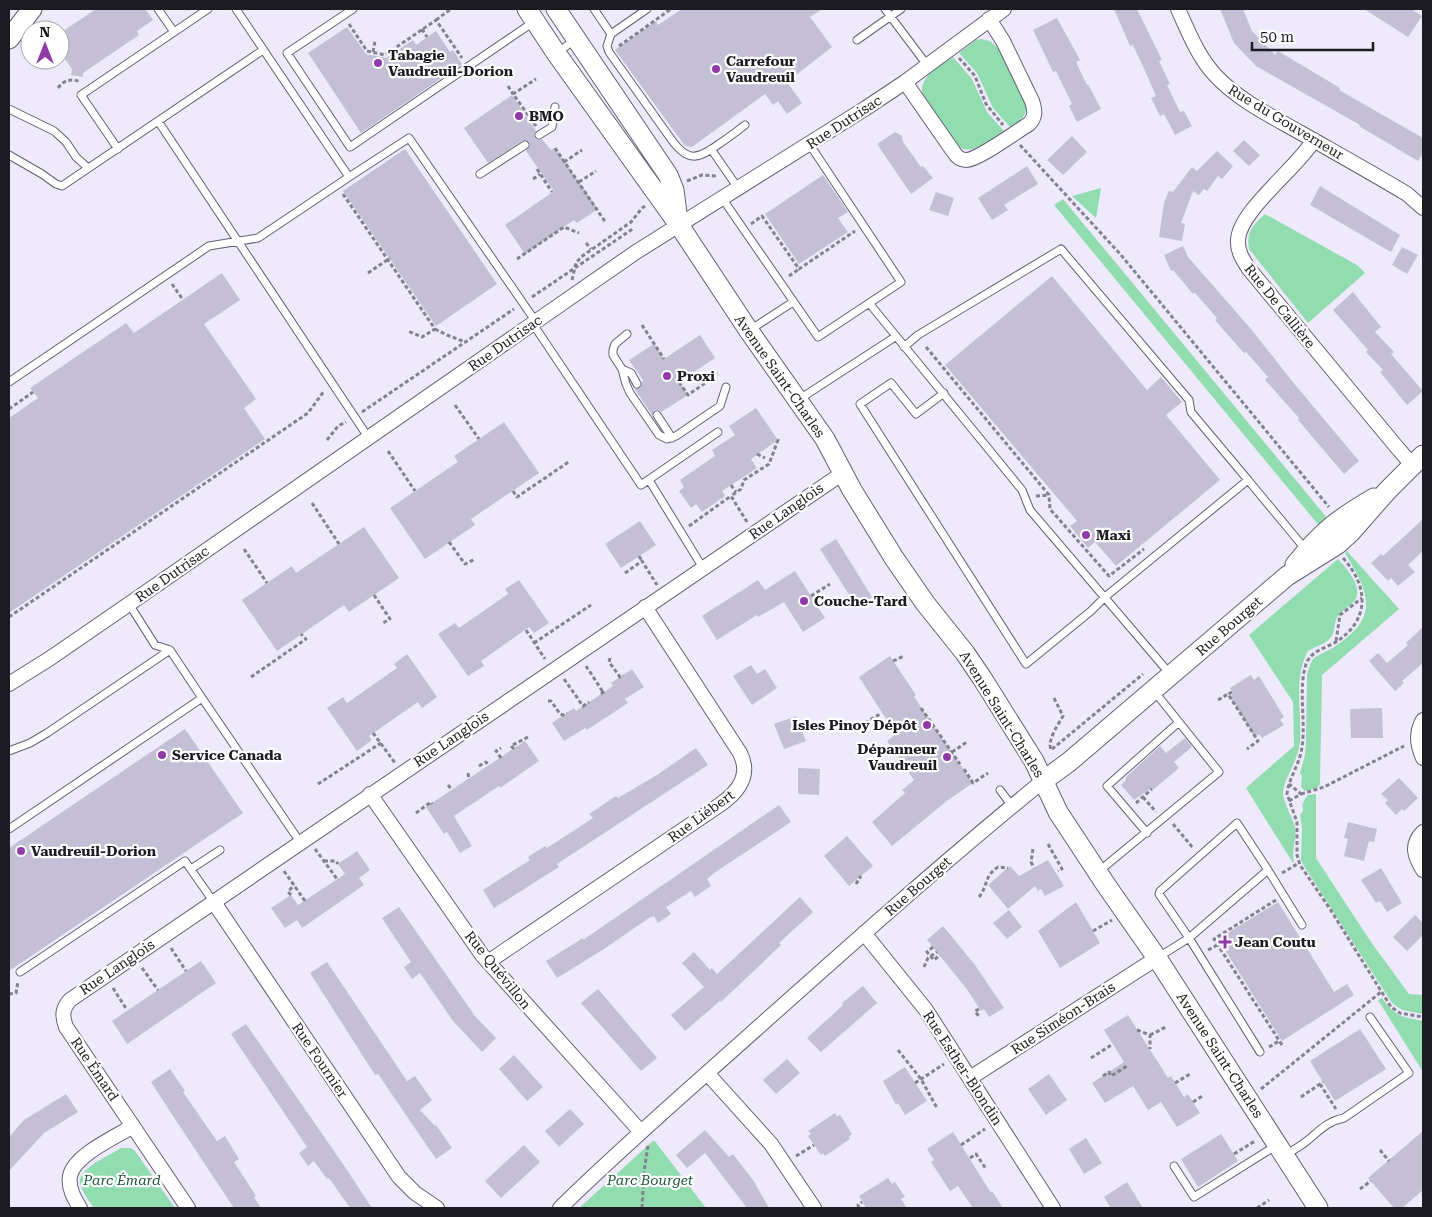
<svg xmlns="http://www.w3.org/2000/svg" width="1432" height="1217" font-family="'Roboto Serif',serif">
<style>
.green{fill:#91ddb0}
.building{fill:#c4bfd4}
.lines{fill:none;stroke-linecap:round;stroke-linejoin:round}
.lane-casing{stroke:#646072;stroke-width:9}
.street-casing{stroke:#646072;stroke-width:16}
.secondary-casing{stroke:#646072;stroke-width:21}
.path{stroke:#84828e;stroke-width:3;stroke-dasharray:4 2.5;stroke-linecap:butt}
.lane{stroke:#fff;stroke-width:7}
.street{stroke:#fff;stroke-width:14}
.secondary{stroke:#fff;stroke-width:19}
.poi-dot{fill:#903aa7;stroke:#fff;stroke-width:2}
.labels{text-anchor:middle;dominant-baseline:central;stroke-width:4.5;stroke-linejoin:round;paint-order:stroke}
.poi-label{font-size:14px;font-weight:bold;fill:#1c1b22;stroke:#fff;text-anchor:start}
.street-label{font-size:14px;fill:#1c1b22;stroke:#fff}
.park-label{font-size:14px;font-style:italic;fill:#1c5839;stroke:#fff}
</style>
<rect width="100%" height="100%" fill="#eeeafc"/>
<path class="green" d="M981,39L990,41L998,48L1026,104C1027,117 1020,121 1010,127L993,108L977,73L959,53L976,40Z
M953,57L972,79L987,112L1004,131C991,139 972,157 958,146L923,96C917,77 940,66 953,57Z
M1101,188L1096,218L1072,196Z
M1063,199L1328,519L1321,528L1054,205Z
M1265,214L1357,265L1365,273L1308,323L1249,249C1246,230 1253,226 1265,214Z
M1347,551L1399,609L1322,675L1320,784L1317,788L1305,791L1301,787L1302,776L1300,773L1305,755L1306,740L1307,676C1312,653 1316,658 1334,647C1381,617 1369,593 1345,553Z
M1338,559C1346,568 1364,587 1355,600C1351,606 1343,609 1338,616C1335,620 1335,625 1334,630C1332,643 1318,645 1308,651C1293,678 1302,711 1300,741C1299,760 1284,778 1283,792C1283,804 1293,816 1295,828C1297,840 1291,851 1294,862L1293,863L1246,788L1294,746L1293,702L1249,635Z
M1316,794V858L1371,942L1409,994L1423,995V1014L1402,1010L1392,1003L1304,866L1301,860L1302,827L1300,815L1303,811C1302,804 1303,801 1308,795Z
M1382,998C1397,1018 1400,1016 1423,1021V1072L1378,1000Z
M654,1140L706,1208H579Z
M121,1148H131L135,1151L175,1208H94C89,1201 82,1192 80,1183C77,1169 110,1155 121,1148Z"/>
<path class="building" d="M96,9H145L153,20L137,31L139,35L83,73V77L71,75L72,69L60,52V33Z
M682,9H822L810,17L832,47L787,82L802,103L787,114L778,101L773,105L765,94L692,147L685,146L615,50L656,21L658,25Z
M1114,9H1137L1162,60L1159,61L1170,84L1167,85L1180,112L1184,111L1192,126L1175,135L1164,114L1160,116L1151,98L1156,96L1146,73L1133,45L1130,46Z
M1220,9H1243L1252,31L1275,55L1278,51L1340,88L1339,90L1423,138V153L1418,161L1359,126L1360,125L1256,66L1234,43Z
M1364,9H1411L1422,16L1408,37Z
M1057,18L1080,60L1076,62L1087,85L1088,84L1101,109L1077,122L1069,106L1072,104L1056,71L1053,72L1033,30Z
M347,27L366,54L386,58L413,40L416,45L436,31L450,52L453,50L462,64L361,133L308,53Z
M512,95L536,131L534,135L535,138L539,140L542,139L551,150L555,148L598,209L577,223L574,220L525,254L505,225L554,191L526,151L530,145L528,141H522L488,163L464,128Z
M895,132L902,136L903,142L921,167L923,166L933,178L911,194L877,144Z
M1072,136L1087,152L1063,175L1047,160Z
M1244,140L1260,155L1249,166L1233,151Z
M405,149L497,284L436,326L343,191Z
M1217,151L1233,166L1222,179L1218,176L1207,191L1204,189L1199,195L1193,191L1181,223L1185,224L1182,241L1159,237L1164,203L1169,191L1173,192L1192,167L1197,171Z
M1027,166L1038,184L1004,205L1008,210L992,220L978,198Z
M823,175L848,212L838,218L848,232L799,264L765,214Z
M1320,186L1400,235L1391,252L1310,205Z
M936,192L954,198L948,216L929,210Z
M1183,246L1188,257L1251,329L1292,381L1359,461L1344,474L1298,420L1299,418L1265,380L1268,377L1246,352L1244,353L1227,334L1215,320L1217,318L1194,292L1193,294L1173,270L1171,271L1164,255Z
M1402,247L1418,255L1407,274L1392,265Z
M222,273L240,300L204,324L256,399L244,408L265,439L9,613V418L38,398L30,388L126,323L134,333Z
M1052,276L1147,390L1161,377L1182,402L1166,415L1220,480L1116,566L1095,542L1088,548L1070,526L1077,521L945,365Z
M1353,292L1381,327L1375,332L1394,352L1391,354L1423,391L1407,405L1380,372L1383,370L1366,352L1368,350L1333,310Z
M700,335L715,358L679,382L688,395L661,412L659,410H655L652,415L634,388H640L643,380L629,360L654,344L664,359Z
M756,408L778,440L751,459L757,468L722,491L725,496L702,512L696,504L691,508L679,491L684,487L680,480L715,456L712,450L735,435L729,426Z
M504,422L539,473L471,519L475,525L425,559L390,508L458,462L454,456Z
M1423,519V551L1408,565L1415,572L1398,586L1391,578L1388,581L1371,563L1381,554L1383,556Z
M640,521L656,545L621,568L605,544Z
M364,527L399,578L349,612L344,605L277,651L242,600L292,566L296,573Z
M836,539L872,597L857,607L820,549Z
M795,571L825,618L803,632L784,602L758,617L757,615L717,640L702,616L758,580L765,590Z
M519,580L549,623L534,633L529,627L481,661L484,666L468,676L438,634L455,623L459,628L508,594L505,589Z
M1423,627V663L1402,681L1404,683L1395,691L1369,661L1378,653L1387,663L1408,645L1406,643Z
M407,654L437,697L422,708L418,702L369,736L372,740L357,751L327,708L343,697L347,703L397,668L394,664Z
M890,656L916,695L914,696L927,717L973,783L948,800L892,846L872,822L905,793L902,790L914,780L887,741L896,734L859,677Z
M751,665L757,674L765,669L777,688L752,705L733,676Z
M632,669L644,687L625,699L628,703L587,730L585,728L564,741L552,723L574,708L576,711L613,686L611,683Z
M1251,675L1254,680L1259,676L1284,717L1280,720L1284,725L1262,738L1259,734L1255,737L1230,697L1233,694L1230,688Z
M1382,708L1383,738H1351L1350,709Z
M796,716L806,741L784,749L774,724Z
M185,729L243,813L9,971V848Z
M1185,738L1192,747L1174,762L1179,768L1154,789H1150L1134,800L1121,785L1126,780V777L1160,746L1166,753Z
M525,741L539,761L500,788L499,786L454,816L472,846L460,853L447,832L444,834L426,807Z
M696,748L708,765L557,864L559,867L494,908L483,890L530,860L528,857L545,846L547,848L593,818L589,814L616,796L618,798L657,775Z
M798,768L820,769L819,795L798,794Z
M1399,778L1418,798L1404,811L1402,809L1396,815L1385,803L1388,800L1381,794Z
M779,805L791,822L717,871L707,879L711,886L695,897L691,891L666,907L671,914L658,923L654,916L649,918L604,949L557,978L546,961L583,938V940Z
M1348,822L1377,829L1374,842L1369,841L1364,861L1344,856L1348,839L1344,838Z
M847,836L873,866L849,886L824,856Z
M357,851L370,870L359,878L364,885L302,928L297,920L285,928L271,908L291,895L298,905L345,874L338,864Z
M1048,860L1064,886L1045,896L1041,889L1038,891L1035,886L1008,909L988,885L1010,866L1019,876Z
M1381,868L1402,903L1387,912L1380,901L1376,903L1361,880Z
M800,897L813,912L779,943L781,945L721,1002L720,1001L685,1031L671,1015L704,987L682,963L694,952L710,970L712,968L717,974Z
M1076,902L1100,943L1060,968L1038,931Z
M1278,902L1334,992L1347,984L1354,995L1282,1041L1218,939Z
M399,907L475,1016L496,1038L482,1052L453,1021L420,973L412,979L404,967L411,962L382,918Z
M1009,910L1022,927L1007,939L993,923Z
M1415,915L1423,923V935L1407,951L1393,937Z
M943,926L975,965L1004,1008L989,1017L984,1009L981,1011L966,988L927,940Z
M201,961L216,983L127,1044L112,1021Z
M327,962L407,1081L415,1076L432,1100L420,1110L435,1126L436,1125L452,1148L436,1159L378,1074L375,1075L310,973Z
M863,986L877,1003L821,1052L807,1038L843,1005L842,1003Z
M598,989L657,1058L641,1071L581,1003Z
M1128,1015L1168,1078L1171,1076L1184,1097L1188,1094L1200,1113L1177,1127L1161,1102L1148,1110L1133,1086L1105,1103L1092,1083L1124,1062L1104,1030Z
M246,1024L345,1167L372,1208H350L329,1178L327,1179L314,1161L308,1166L299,1153L307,1147L231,1034Z
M1360,1029L1386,1069L1335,1101L1310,1061Z
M514,1055L543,1087L527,1101L499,1069Z
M787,1059L800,1073L776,1094L763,1080Z
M905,1067L927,1101L905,1115L898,1103L896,1105L883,1081Z
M170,1069L185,1091L183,1092L217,1141L225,1136L239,1159L234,1162L256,1196L254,1197L261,1208H234L173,1116L151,1082Z
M1049,1074L1067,1100L1046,1115L1028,1089Z
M66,1094L78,1112L44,1133L9,1171V1137L24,1120Z
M570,1109L584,1124L559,1147L545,1131Z
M835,1113L837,1117L840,1115L852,1134L849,1137L850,1139L825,1156L823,1153L821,1155L808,1136L811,1134L808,1131Z
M705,1130L729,1157L733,1154L753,1180L769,1208H747L705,1153L687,1168L676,1155Z
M1423,1131V1190L1402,1208H1394L1368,1178Z
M953,1132L991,1193L992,1191L1003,1208H973L958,1186L950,1191L931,1162L934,1160L927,1149Z
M1221,1134L1238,1161L1198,1187L1181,1159Z
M1086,1138L1102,1163L1084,1174L1069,1149Z
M524,1145L540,1162L501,1198L485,1181Z
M888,1178L892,1184L895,1182L905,1197L901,1199L907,1208H866L859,1196Z
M1127,1182L1143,1208H1111L1104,1197Z"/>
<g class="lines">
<g class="lane-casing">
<path id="lane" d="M158,9L174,32
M353,9L287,53L350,147L535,21
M594,9L611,34L647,9
M885,9L927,65
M611,34L607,46L609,52L671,139C688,163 698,159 719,144C728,138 736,132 745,125
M857,40L901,9
M557,53L576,39
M9,109L54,131L66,142L76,157L88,168
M158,121L368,437
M539,135L552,127L555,107
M118,149L81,95L208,9
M711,149L738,188
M9,155L42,174L56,184L62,186L263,50
M480,174L525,145
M349,177L409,138L536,322
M722,198L818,337L901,282L810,145
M869,303L1022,490L1030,510L1170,674
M533,324L641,485L718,432
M750,330L793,302
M627,334L615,344L613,350V355L622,369L626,384L630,393L659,435L667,439L676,436L720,406L726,387
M904,347L918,335L1061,249L1189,400L1191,412L1248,480
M622,369L631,373L637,384
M9,382L209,246L258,238L349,177L236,9
M944,393L916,414L891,383L860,404L1026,664L1091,611L1105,597L1248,480L1306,550
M798,400L895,337
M657,415L672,438
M649,480L703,568
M202,698L300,842
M9,751L30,743L47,733L170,650
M1000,790L1012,806
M9,829L202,698L170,650L155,645L129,604
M1147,833L1107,786L1179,722
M191,869L220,850
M1268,870L1237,823L1160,891L1159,894L1189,938L1268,870L1302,925
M1098,872L1219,772L1154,691
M1157,958L1189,938L1260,1052
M20,972L185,861L213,901
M1285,1155C1292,1151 1301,1146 1308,1140C1320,1130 1328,1121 1344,1118L1409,1073L1370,1017
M1174,1166L1194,1197L1277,1145"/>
</g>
<g class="street-casing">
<path id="street" d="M1178,9C1188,31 1198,57 1215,75C1238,100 1271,116 1301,133C1336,153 1372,173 1407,194L1423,208
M905,82L953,151C956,156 960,160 966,160C978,160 1017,131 1029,124C1036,117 1035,110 1032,101L1003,41L989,19
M1314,140C1297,168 1239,211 1238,240C1237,251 1243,260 1249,269L1395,445L1413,466
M9,684L49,659L129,604L636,252L866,108L905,82L1004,9
M1423,720C1416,732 1417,745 1423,758
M370,794L482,955L641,1132
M1423,832C1410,845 1415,857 1423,870
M213,901L399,1177L415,1193L437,1208
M864,933L926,1010L1053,1208
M488,962L721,804C739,791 751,775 740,753L645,607
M707,1073L771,1144L814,1208
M970,1078L1157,958
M80,1208C74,1198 68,1188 70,1176C74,1155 116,1137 133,1126
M188,1208L66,1027C62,1016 62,1009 70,1000L843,473
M560,1208C625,1144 694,1085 762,1024C854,942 947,859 1043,781"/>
</g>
<g class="secondary-casing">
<path id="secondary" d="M527,9L556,53L679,225L749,331L825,439L852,490L894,558L925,603L965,653L982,678L1034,761L1058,812L1106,885L1157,958L1318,1208
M556,9L668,175L674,190L678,221
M9,39L32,9
M1295,565C1321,532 1338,519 1374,498
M1043,781L1069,762L1287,576L1338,544L1351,532L1387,491L1423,455"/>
</g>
<path class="path" d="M436,20L451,9
M349,24L367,51L385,55L436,20L462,58
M422,29L427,37
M619,46L671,9
M373,52L375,41
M959,58L975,76L986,104L1003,125
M508,86L513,94
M58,88C64,80 71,78 81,82
M536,126L513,94L536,79
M1020,145L1121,255L1329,507
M555,148L606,223
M564,162L582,150
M537,169L552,192
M533,179L540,174
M687,181L702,175L716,176
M579,182L596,171
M343,194L435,329L422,337L408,331
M751,224L762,216L799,269L855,231
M586,243L591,249
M517,259L564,227L579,233
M368,273L390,258
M789,276L799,269
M572,280L576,263L581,257L631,222L642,208L645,206
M172,284L183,300
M532,297L634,228
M642,325L664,359
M435,329L447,335L465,342
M926,347L1049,495L1050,509L1109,576L1144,549
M679,382L688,395L718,374
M455,405L479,439
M9,409L33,392
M362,412L514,309
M327,440L338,426L346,422
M388,451L415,491
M757,454L765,458
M731,485L736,492
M513,491L517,497L570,461
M1036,496L1049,495
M312,503L339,544
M747,522L731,496L741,489L744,480L769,464L778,440L776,438
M689,526L731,496
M449,542L465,564L475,559
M244,549L267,583
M639,556L642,561
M1343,558C1369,587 1370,620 1336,642C1325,648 1311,651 1306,664C1298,689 1306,721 1302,747C1300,764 1289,777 1287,794L1297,822V855L1300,865L1330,909L1391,1007L1400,1013L1423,1017
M625,573L642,561L657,585
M374,595L390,619L381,624
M811,596L830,584
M9,617L308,413L324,391
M526,630L545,659
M1336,641L1340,615L1362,598
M534,643L591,605
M610,658L609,662L620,677L623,675
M893,661L904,656
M586,666L603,692
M251,677L306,639L301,634
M564,679L583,706L589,702
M1232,692L1228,694L1258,741L1247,749
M601,694L605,691
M1054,698L1063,716C1058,725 1047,740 1051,750L1143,674
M1218,700L1228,694
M548,701H551L560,714L563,715L567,713
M921,708L960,764
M865,723L878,715L882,723
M373,733L395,763
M514,749L511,746L528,737
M952,752L967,742
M501,758L496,751L501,748
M479,766L486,762L489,766
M964,769L973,783L988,773
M468,773L469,779
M318,784L381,743
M448,785L452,790
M1301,794L1324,787L1404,746
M1143,797L1156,812
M1289,801L1301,794L1289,784
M1136,803L1152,789
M416,813L431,802L432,804
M1173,824L1193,848
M1048,844L1062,869L1058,871
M315,849L337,879
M1033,849L1031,862L1034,868
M324,861H336L338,864
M284,871L305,901
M1282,873L1299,863
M856,884L861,876
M291,895L288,892L294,885
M979,897C988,886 984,876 998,867L1008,868
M1276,900L1214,939L1282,1045
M1093,931L1112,920
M933,947L927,952L934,960L940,955
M171,948L186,971
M1208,950L1221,943
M924,967L928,958L937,952
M142,968L158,990
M113,988L127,1010
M9,994L16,993L18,982
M979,1009L975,1011L980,1018
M1137,1030L1150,1035V1049
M1150,1035L1166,1027
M1269,1047L1279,1041
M898,1050L921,1079L937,1108
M1091,1058L1113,1044
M1103,1076L1109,1072L1111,1076L1127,1066
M915,1083L944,1064
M1175,1083L1190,1074
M1320,1084L1336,1109
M1261,1089L1381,992
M1301,1097L1323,1082
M1193,1102L1204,1095
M961,1145L985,1129
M1380,1150L1389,1161
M1234,1154L1255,1141
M796,1156L814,1145
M970,1158L976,1154L986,1169
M1360,1189L1371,1181
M642,1208L644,1172L648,1145
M859,1208L858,1205L862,1202
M1257,1208L1269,1200"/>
<use href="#lane" class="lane"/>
<use href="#street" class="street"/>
<use href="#secondary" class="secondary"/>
</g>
<g class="poi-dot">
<circle cx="378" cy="63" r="5"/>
<circle cx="716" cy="69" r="5"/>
<circle cx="519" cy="116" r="5"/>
<circle cx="667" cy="376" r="5"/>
<circle cx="1086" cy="535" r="5"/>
<circle cx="804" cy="601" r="5"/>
<circle cx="927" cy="725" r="5"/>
<circle cx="162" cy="755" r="5"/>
<circle cx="947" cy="757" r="5"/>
<circle cx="21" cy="851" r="5"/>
<path d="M1222.5 934.5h5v5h5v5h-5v5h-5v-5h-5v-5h5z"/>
</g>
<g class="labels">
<g class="poi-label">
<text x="388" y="55">Tabagie<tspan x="388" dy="16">Vaudreuil-Dorion</tspan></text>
<text x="726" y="61">Carrefour<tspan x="726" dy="16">Vaudreuil</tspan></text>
<text x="529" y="116">BMO</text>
<text x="677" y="376">Proxi</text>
<text x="1096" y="535">Maxi</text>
<text x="814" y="601">Couche-Tard</text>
<text x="917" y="725" text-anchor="end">Isles Pinoy Dépôt</text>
<text x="937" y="749" text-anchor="end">Dépanneur<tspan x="937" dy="16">Vaudreuil</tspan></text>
<text x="172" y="755">Service Canada</text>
<text x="31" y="851">Vaudreuil-Dorion</text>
<text x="1235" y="942">Jean Coutu</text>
</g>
<g class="street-label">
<text transform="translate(844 122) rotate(-33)">Rue Dutrisac</text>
<text transform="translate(1286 122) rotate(31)">Rue du Gouverneur</text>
<text transform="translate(1280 306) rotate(51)">Rue De Callière</text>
<text transform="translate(505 343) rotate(-35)">Rue Dutrisac</text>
<text transform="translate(780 376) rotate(55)">Avenue Saint-Charles</text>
<text transform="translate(786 511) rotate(-35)">Rue Langlois</text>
<text transform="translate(172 574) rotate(-35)">Rue Dutrisac</text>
<text transform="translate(1229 626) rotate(-41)">Rue Bourget</text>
<text transform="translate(1002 714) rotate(58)">Avenue Saint-Charles</text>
<text transform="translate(451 739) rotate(-34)">Rue Langlois</text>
<text transform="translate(701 816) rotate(-36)">Rue Liébert</text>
<text transform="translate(918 886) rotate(-41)">Rue Bourget</text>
<text transform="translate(117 967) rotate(-34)">Rue Langlois</text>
<text transform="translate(498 970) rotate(51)">Rue Quévillon</text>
<text transform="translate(1063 1018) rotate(-33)">Rue Siméon-Brais</text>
<text transform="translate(1220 1055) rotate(57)">Avenue Saint-Charles</text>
<text transform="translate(320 1060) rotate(56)">Rue Fournier</text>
<text transform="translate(963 1068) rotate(57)">Rue Esther-Blondin</text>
<text transform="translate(95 1069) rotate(56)">Rue Émard</text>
</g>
<g class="park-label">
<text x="122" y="1180">Parc Émard</text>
<text x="650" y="1180">Parc Bourget</text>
</g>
</g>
<rect width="1432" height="1217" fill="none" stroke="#1c1b22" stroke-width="20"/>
<g transform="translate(45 45)"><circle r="24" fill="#ffffff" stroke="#a4a4a7"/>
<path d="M0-4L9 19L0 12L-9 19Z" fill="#903aa7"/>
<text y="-8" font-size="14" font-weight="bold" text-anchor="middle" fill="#1c1b22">N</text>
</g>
<path d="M1252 42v8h121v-8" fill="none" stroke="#1c1b22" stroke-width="2.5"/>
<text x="1260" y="42" font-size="15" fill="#1c1b22" stroke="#ffffff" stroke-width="4" paint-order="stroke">50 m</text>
</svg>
